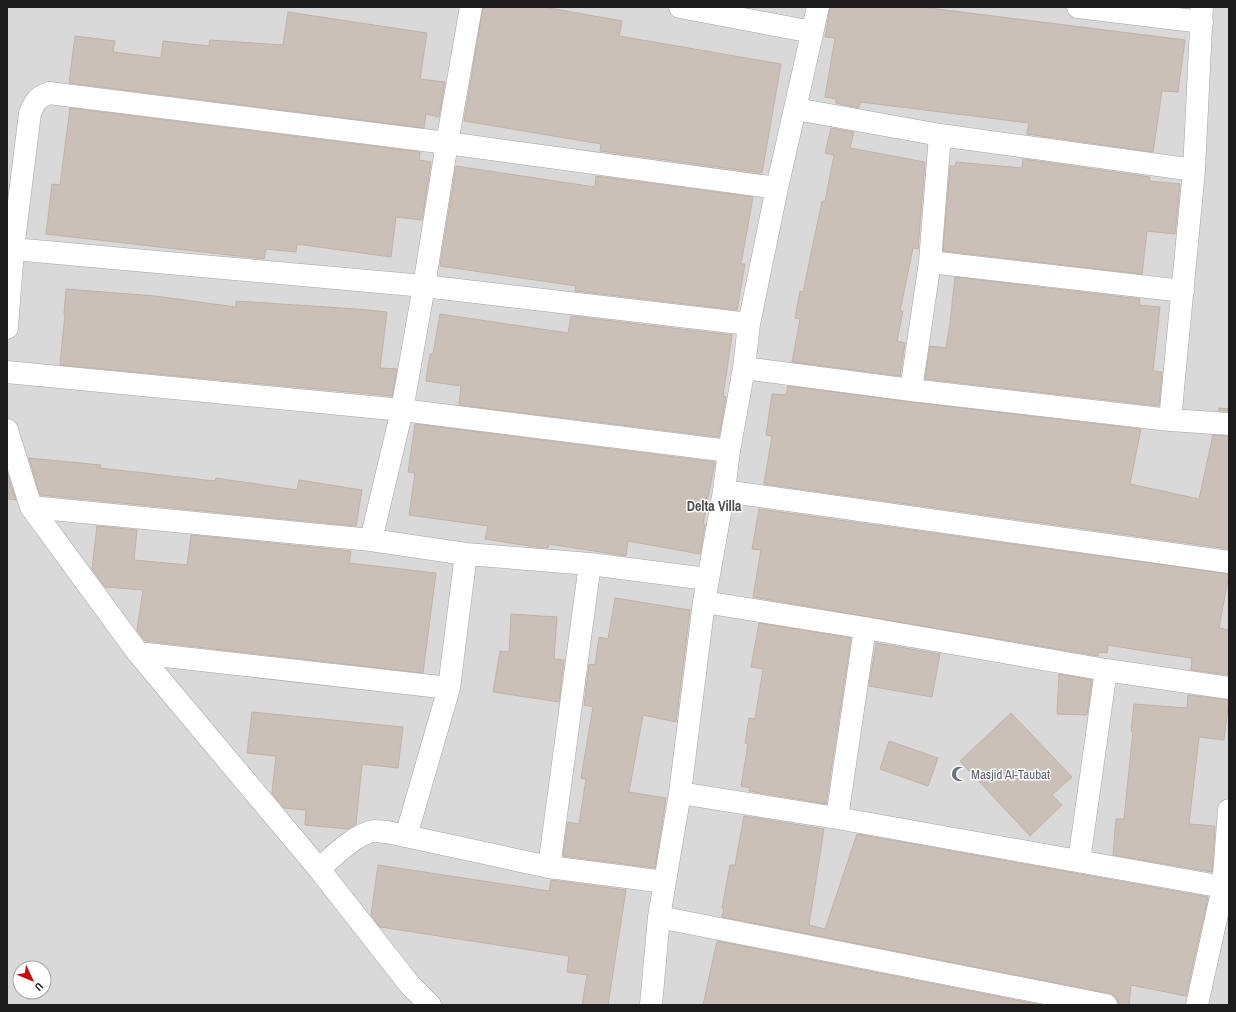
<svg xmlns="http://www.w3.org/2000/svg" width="1236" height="1012" font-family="'Archivo Narrow',sans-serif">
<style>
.residential{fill:#dad9d9;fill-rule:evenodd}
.building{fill:#cbc0b7;stroke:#c1b1a2}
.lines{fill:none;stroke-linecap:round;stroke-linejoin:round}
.street-casing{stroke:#a3a3a3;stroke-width:23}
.street{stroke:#fff;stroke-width:22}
.labels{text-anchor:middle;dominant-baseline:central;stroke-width:3;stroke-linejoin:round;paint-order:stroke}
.worship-label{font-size:13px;fill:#5b616d;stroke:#fff;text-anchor:start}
.neighbourhood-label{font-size:14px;font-weight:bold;fill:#4f4f4f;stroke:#fff}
</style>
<rect width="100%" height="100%" fill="#efebe1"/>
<path class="residential" d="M7,7H1229V1005H7ZM20,968H44V992H20Z"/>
<path class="building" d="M483,7H544L622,21L619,36L781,64L762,173L600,151L601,144L464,121Z
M830,7H921L1185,40L1178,92L1162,91L1153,152L1027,134L1029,123L860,102L859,108L836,103V99L825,97L835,38L825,37Z
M288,12L427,33L420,79L445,82L439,117L426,114L424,128L69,83L75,36L115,41L113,52L161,58L163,41L209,46L210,40L283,45Z
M70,108L420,152L419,160L431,162L422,220L396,217L391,257L297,244L296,252L266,249L264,259L46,234L52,184L60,185Z
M831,128L854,132L850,148L925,162L918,249L913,248L900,311H903L897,341L905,343L900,376L792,362L800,319L795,318L800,291L803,292L822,201H825L834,155L825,153Z
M1023,159L1150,177L1149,181L1180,184L1175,234L1147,231L1142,274L943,251L950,166H955L956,162L1022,168Z
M456,166L595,187L596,176L753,197L741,264H745L737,310L575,291L576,286L440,266Z
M955,277L1140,299L1139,305L1160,307L1153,371L1162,372L1159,406L925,379L930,346L946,348L950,323Z
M66,289L155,296L236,307V301L357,309L387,312L380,368L397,369L392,396L60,365L65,314H64Z
M440,314L568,333L571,316L732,335L723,396L726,397L719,437L459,405L461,386L426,381L430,354H433Z
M788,386L910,402L1141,429L1130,484L1199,499L1213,435L1229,436V549L764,484L772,436L766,435L772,394L786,395Z
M1219,408L1229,409V411H1219Z
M415,424L715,462L703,524H705L700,554L628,541L626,556L549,544L548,548H542L485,539L488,526L409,515L415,473L408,472Z
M29,458L101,465L100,468L215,481L216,478L297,490L299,480L362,490L356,526L40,495Z
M7,472L16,500L7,499Z
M759,509L1229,574L1219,628L1229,630V675L1191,670L1192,658L1163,654L1108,645L1107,653L1098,652V656L753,597L761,550L752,549Z
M97,526L137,530L134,560L187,565L191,535L351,551L349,563L436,573L423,673L145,641L137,630L143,590L105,587L92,569Z
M615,598L690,610L676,722L643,715L629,792L666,798L655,868L563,856L568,822L579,824L586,779L581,778L593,707L584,705L589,664L595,665L599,637L608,639Z
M511,614L557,617L554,659L564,660L559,702L493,692L500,651L509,652Z
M759,623L851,638L826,804L749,791L750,788L741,786L748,744L745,743L749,718L755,719L763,669L751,667Z
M876,643L940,654L932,697L869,686Z
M1059,674L1092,680L1087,715L1057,714Z
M1188,695L1229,700L1224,740L1199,737L1189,824L1215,826L1212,872L1113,855L1116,819H1124L1133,731H1131L1134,704L1187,708Z
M252,712L403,727L398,768L362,764L356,824L348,829L305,825L306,810L284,808L272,793L276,756L247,753Z
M1011,713L1072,777L1052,795L1062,805L1030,836L960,761Z
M889,741L938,758L928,786L880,769Z
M744,816L824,829L809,925L825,929L857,834L1208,897L1186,996L1131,985L1129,1005H1118V1001L1114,996L1108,993L722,917L724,908H722L730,865H735Z
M378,865L549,891L551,880L626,890L608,1005H582L587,975L567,972L569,956L380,927L371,915Z
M717,941L1041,1005H703Z"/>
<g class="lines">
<g class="street-casing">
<path id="street" d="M471,7L447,143L424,286L402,410L371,540L466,554L590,564L707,579
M680,7L812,32
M1078,7L1202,22
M796,109L940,135L1194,170
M13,249L424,286L749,324
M930,262L1183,291
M7,328L13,249L30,113C35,101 37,98 49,93L447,143L777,188
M744,368L911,390L1170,420L1229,424
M7,372L402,410L729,451
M911,390L930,262L940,135
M1170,420L1194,170L1202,7
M7,430L31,507L138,653L319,869
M724,491L1229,562
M31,507L371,540
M704,602L865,628L1106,670L1229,688
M138,653L449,688
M680,793L837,818L1229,888
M837,818L865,628
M406,836L449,688L466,554
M1079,861L1106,670
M549,867L590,564
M659,917L1106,1005
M430,1005L410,985L319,869C333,857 355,834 374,831C378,831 383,832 387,832L549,867L665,882
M651,1005L659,917L680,793L704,602L724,491L729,451L744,368L749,324L777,188L818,7
M1197,1005L1223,887L1229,810"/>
</g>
<use href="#street" class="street"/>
</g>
<defs>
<g id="mosque-bare" transform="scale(1.2)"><path d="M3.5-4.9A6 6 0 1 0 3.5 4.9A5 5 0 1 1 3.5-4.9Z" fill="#6b7280" stroke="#fff" stroke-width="2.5" paint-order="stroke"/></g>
</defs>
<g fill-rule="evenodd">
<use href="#mosque-bare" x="959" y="774"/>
</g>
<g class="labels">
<g class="worship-label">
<text x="971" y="774">Masjid Al-Taubat</text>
</g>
<g class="neighbourhood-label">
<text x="714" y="506">Delta Villa</text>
</g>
</g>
<rect width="1236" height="1012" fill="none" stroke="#1c1c1c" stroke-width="16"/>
<g transform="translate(32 980) rotate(134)"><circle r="19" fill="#ffffff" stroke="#a4a4a4"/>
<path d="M0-3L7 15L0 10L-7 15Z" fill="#c80900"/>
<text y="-6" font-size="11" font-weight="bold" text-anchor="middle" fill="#1c1c1c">U</text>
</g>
</svg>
